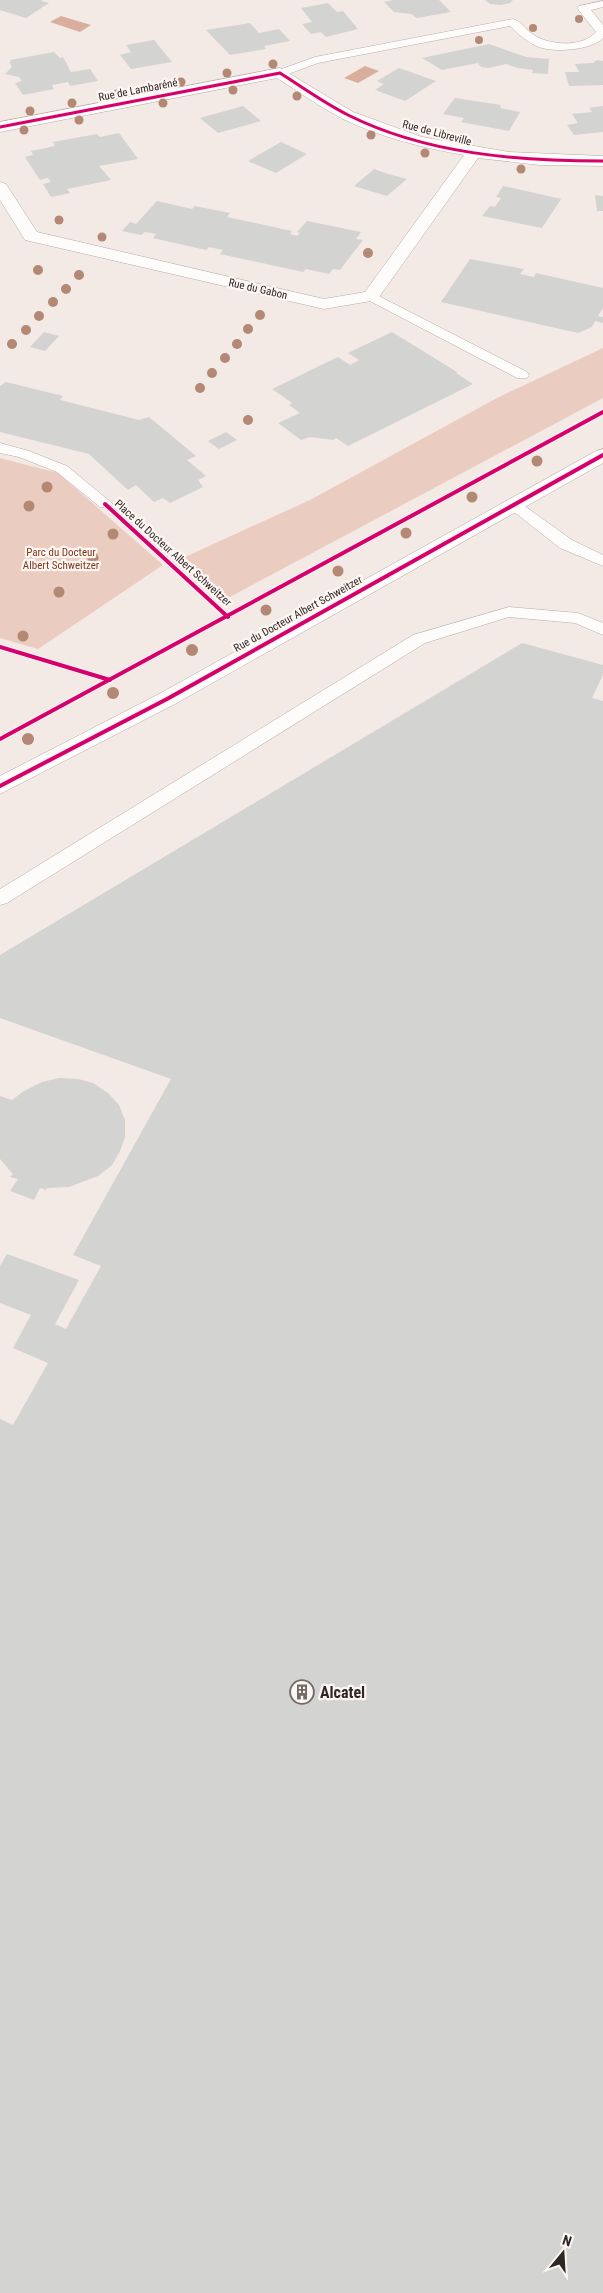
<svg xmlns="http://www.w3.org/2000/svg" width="603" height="2293" font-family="'Roboto Condensed',sans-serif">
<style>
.green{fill:#ebccc0}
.water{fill:#daae9c}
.building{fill:#d3d3d2}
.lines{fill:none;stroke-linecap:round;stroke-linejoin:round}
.service-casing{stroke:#b5adaa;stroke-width:1}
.minor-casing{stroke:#b5adaa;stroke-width:1}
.service{fill:#fdfcfb;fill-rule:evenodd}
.minor{fill:#fdfcfb;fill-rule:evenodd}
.cycleway-far1-casing{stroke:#fef6f3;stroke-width:5}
.cycleway-casing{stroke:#fef6f3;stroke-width:6}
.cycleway-far1{stroke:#d6006c;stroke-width:3}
.cycleway{stroke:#d6006c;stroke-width:4}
.tree{fill:#b38874}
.labels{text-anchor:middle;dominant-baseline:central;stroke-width:4.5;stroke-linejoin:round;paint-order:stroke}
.far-street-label{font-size:11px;fill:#2e2725;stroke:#fef6f3}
.far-park-label{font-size:11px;fill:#7f3818;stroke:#fef6f3}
.near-poi-label{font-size:16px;font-weight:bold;fill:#2e2725;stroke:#fef6f3;text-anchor:start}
</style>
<rect width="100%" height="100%" fill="#f3e9e5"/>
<path class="green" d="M603,348V398L226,599L185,557L310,500L497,398Z
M0,458L58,473L163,565L38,649L0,638Z"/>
<path class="water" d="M61,16L91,25L80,32L50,22Z
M365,66L379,71L358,83L344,78Z"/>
<path class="building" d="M0,0H43L41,1L49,3L26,18L0,10Z
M393,0H439L451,12L417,18L411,14L394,12L384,2Z
M485,0H513L510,3L501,5L490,4Z
M328,3L337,12L343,11L358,29L326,37L321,32L311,34L302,24L312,22L301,8Z
M250,23L259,33L279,29L290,41L264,46L266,49L230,55L206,30Z
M154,40L172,62L131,69L120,55L131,52L126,45Z
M489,44L526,57L549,59L548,74L532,73L533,70L518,68L506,64L488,68L481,67L478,63L442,70L422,58Z
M54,52L60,58L63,57L71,72L90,69L98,81L70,86L68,82L52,85L54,89L23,95L15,83L22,81L19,77L5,74L12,67L9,62H11L10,60Z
M597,60L603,61V85L569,86L565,72H579L575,64L593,63Z
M399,68L436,81L405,101L375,90L384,84L377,81Z
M455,98L501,105L500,108L520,112L509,131L461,122L464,118L443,114Z
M243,106L261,121L218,133L200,118Z
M603,106V132L574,135L567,125L578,123L572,114L592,112L589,108Z
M119,133L138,159L99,166L111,180L67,189L70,193L51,197L43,184L51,182L48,178L40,180L25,157L33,155L31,151L55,146L53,142L97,134L100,137Z
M281,142L307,154L276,173L248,161Z
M374,169L388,174L407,179L387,196L354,186Z
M503,186L548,196L561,199L542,228L482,216L490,206L495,207L501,198L496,197Z
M595,195L603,196V211H597Z
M157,201L192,209L195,206L230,213L227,217L292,231L290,234L297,236L300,233L297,232L307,221L361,232L356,239L363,240L340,270L333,269L329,274L306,269L303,272L220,254L223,250L209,247L206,250L153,238L156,234L145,232L141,235L122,231L130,222L136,224Z
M470,259L524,269L520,274L534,277L536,273L603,288V308L598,316L603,317V323L595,321L592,327L578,333L441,302Z
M44,332L59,336L45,351L30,347Z
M392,332L457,372L456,373L473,384L348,446L336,438L333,440L310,437L301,440L278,423L300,413L289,405L292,403L272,389L338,357L350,365L359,360L348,353Z
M6,382L63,396L60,400L139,420L149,417L196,456L187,460L206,476L198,480L203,487L170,503L163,498L154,502L136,485L128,490L89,454L0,432V386Z
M226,432L237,440L219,449L208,441Z
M522,643L603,665V675L592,698L603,701V2293H0V1419L13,1425L48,1363L13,1348L31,1315L0,1303V1266L7,1254L79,1280L55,1324L66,1329L101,1266L73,1255L171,1079L0,1018V955Z
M59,1078L78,1079L93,1083L108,1093L119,1105L125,1120V1137L120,1151L112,1165L98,1176L69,1187L47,1188L46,1190L40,1188L34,1200L10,1191L18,1179L10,1177L13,1174L0,1159V1096L12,1100L24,1091L42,1082Z"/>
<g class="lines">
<g class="service-casing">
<path id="service" d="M603,1V7L591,10L603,25V38C592,50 554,53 539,47C527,42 519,35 510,26L318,63L280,77L274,73L276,71L315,57L513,19C521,21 525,29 531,33C548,46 582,48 596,32L577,8L579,6Z
M371,292L527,372L529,375L527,378H517L366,299L364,296Z
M0,443L29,451L67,466L113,504L110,507H100L57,472L19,457L0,453Z
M514,500L519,502L572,540L603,555V566L560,548L509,508L506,505L509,502Z
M509,607L578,613L603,623V635L575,623L509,617L425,643L7,903L0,905V889L413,635Z"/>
</g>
<g class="minor-casing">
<path id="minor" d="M280,68L353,112L422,137L509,152L603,156V166L540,165L478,158L377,300L324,309L25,240L0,200V182L6,184L37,232L324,299L365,292L464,155C423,148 380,137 343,119C320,107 299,92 277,78L0,132V122Z
M603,449V463L175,704L0,794V776L159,694L596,451Z"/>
</g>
<use href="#service" class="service"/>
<use href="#minor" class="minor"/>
<g class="cycleway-far1-casing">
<path id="cycleway-far1" d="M0,127L280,73C302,87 324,103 348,115C426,154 517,161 603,161"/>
</g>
<g class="cycleway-casing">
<path id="cycleway" d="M105,504L228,617
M0,647L110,680
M0,739L603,412
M0,786L167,699L603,455"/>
</g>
<use href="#cycleway-far1" class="cycleway-far1"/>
<use href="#cycleway" class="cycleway"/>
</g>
<g class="tree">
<circle cx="579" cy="19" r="4"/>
<circle cx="533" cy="28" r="4"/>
<circle cx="479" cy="40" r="4"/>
<circle cx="273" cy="64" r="4.5"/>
<circle cx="227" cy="73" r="4.5"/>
<circle cx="181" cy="82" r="4.5"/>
<circle cx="233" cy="90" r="4.5"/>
<circle cx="117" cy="94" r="4.5"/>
<circle cx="297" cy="96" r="4.5"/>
<circle cx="72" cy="103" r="4.5"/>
<circle cx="163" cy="103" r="4.5"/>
<circle cx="30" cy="111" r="4.5"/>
<circle cx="79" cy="120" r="4.5"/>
<circle cx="24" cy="130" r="4.5"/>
<circle cx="371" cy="135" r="4.5"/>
<circle cx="425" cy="153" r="4.5"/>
<circle cx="521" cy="169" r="4.5"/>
<circle cx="59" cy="220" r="4.5"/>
<circle cx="102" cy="237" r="4.5"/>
<circle cx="368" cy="253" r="5"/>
<circle cx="38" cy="270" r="5"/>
<circle cx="79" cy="275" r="5"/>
<circle cx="66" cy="289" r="5"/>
<circle cx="53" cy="302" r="5"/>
<circle cx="260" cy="315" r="5"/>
<circle cx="39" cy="316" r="5"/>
<circle cx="248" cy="329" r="5"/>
<circle cx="26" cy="330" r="5"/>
<circle cx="12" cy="344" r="5"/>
<circle cx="237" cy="344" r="5"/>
<circle cx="225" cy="358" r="5"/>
<circle cx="212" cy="373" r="5"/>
<circle cx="200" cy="388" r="5"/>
<circle cx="248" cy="420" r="5"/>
<circle cx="537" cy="461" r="5.5"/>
<circle cx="47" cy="487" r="5.5"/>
<circle cx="472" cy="497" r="5.5"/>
<circle cx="29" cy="506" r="5.5"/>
<circle cx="406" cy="533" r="5.5"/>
<circle cx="113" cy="534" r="5.5"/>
<circle cx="93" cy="558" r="5.5"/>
<circle cx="338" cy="571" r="5.5"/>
<circle cx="59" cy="592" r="5.5"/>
<circle cx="266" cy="610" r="5.5"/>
<circle cx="23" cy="636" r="5.5"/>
<circle cx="192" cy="650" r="6"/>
<circle cx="113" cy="693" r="6"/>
<circle cx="28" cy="739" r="6"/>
</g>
<defs>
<g id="building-ring" transform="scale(1.25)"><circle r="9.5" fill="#fef6f3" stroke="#736b68" stroke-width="1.5"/><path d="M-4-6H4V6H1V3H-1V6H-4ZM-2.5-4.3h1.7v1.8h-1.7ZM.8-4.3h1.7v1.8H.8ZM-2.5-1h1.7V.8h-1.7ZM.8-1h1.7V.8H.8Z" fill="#736b68"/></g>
</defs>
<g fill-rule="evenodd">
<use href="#building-ring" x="302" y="1692"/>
</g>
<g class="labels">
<g class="far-street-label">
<text transform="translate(138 90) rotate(-11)">Rue de Lambaréné</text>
<text transform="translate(437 133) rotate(15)">Rue de Libreville</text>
<text transform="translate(258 289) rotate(13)">Rue du Gabon</text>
<text transform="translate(173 553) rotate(42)">Place du Docteur Albert Schweitzer</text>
<text transform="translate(298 614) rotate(-29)">Rue du Docteur Albert Schweitzer</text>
</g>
<g class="far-park-label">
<text x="61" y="552">Parc du Docteur<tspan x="61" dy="13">Albert Schweitzer</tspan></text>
</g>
<g class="near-poi-label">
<text x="320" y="1692">Alcatel</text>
</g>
</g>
<g transform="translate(563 2253) rotate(18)" stroke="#fef6f3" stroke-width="4" paint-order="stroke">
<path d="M0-4L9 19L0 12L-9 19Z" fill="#2e2725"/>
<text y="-8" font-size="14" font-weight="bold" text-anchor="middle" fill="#2e2725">N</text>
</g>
</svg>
